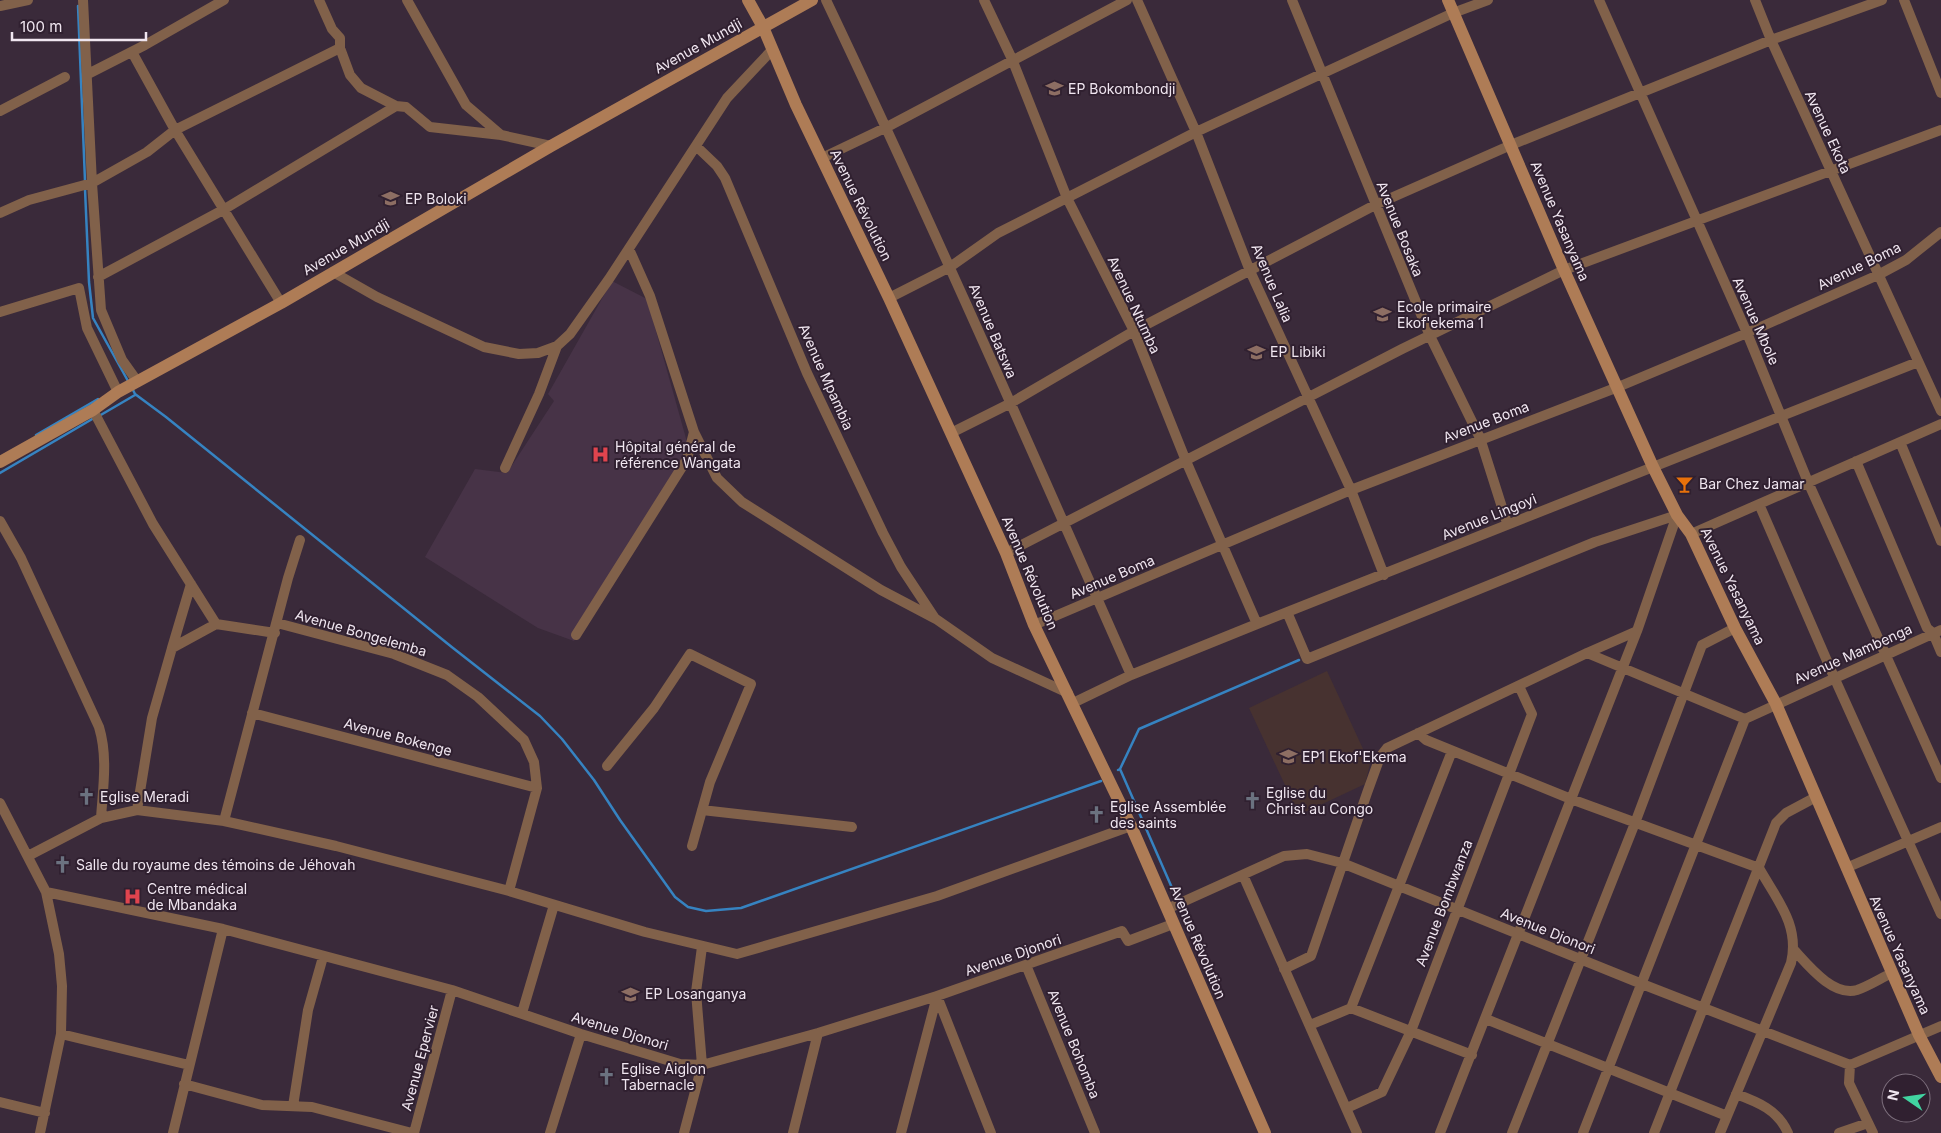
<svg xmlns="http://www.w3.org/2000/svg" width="1941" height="1133" font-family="Inter,sans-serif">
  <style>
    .built { fill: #473347 }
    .education { fill: #473230 }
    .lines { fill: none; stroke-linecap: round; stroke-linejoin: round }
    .stream { stroke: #3683c1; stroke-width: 2.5 }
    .street { stroke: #81614a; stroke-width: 10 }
    .secondary { stroke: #ae7c56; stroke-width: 12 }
    .labels { text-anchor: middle; stroke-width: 4; stroke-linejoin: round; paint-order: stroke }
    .street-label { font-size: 14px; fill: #f0e6f0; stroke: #302030 }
    .poi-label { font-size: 14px; fill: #f0e6f0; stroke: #302030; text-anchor: start }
  </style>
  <rect width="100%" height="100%" fill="#3a2a3a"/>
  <path class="built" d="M612,281L647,299L687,442L674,482L601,594L574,641L538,628L425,557L475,469L507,473L554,401L548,394Z"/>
  <path class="education" d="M1327,671L1370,764L1365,784L1299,815L1249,708Z"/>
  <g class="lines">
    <path class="stream" d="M78,6L85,181
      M85,189L89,282L93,318L128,381
      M132,388L135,394L166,417L453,648L540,716L562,739L594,780L620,820L675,897L688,907L706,911L741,908L1101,781
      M99,416L135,395
      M36,435L98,399
      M0,473L94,418
      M1120,769L1139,729L1299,660
      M1118,770L1120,769L1176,897"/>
    <path class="street" d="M83,0L92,183L101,310L122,360L137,381
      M319,0L332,29L340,38V48L350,75L361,88L396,106L406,107L430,127L501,135
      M407,0L466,105L501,135L551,146
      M826,0C932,223 1031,449 1131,675
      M984,0L1012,59L1067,198L1134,331L1186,461L1257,624
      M1137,0L1196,132L1250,271L1351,490L1384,575
      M1292,0L1430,336L1480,438L1507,523
      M1599,0L1747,333L1808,482L1941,778
      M1755,0L1771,40L1941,411
      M1904,0L1941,93
      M0,6L28,0
      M132,52L175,130L281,303
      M88,74L145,45L224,0
      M0,111L65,77
      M696,146L717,166L725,178L807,373L883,533L901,567L934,617
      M822,158L887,127L1127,0
      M0,213L29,200L92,183L147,152L175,130L340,48
      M629,249L650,296L694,432L717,478L742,502L881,590L936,619L992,658L1068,693
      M333,272L377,297L484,347L519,354L538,353L557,346L570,334L609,279L727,98L772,50
      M98,277L223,210L396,106
      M889,298L950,267L998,233L1196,132L1453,13L1488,0
      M0,312L79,288L87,328L118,392
      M93,410L153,524L216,624
      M951,433L1009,404L1134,331L1375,205L1511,145L1771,40L1882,0
      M1900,442L1941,541
      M1856,461L1927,628L1933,633L1941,652
      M505,468L539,394L557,346
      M1759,504L1834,677L1941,914
      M0,521L21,558L99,727C108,757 103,787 101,818
      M1691,534L1941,424
      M1006,553L1402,349L1564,270L1941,130
      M1287,612L1307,659L1595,542L1677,515
      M277,623L394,654L447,675L478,697L524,740L534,762L537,788L509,891
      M1034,625L1351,490L1618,387L1747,333L1878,275L1906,260L1941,232
      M576,635L687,459L694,432
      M172,648L191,584
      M1587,653L1745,719
      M1073,703L1131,675L1257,624L1918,362
      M252,713L537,788
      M1418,733L1426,740L1571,799L1759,868C1777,900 1800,925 1791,963L1720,1133
      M607,766L654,708L690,654L751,684L710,782L692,846
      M0,803L46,892L59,954L62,986L61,1034L40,1133
      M137,810L152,718L172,648L216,624L275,633
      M702,810L852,827
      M224,821L288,578L300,540
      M28,856L101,818L137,810L224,821L336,846L509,891L645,932L737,954L937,896L1131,826
      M1846,868L1941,827
      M1243,875L1357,1133
      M46,892L223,929L452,990L581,1034L680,1064L702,1065L818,1033L937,996L1122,931L1128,941L1173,924
      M1167,909L1284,856L1307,854L1342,863L1642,984L1850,1065L1941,1026
      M1794,950C1808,965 1833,997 1857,990C1869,986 1881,978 1892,973
      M1026,965L1095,1133
      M1284,969L1311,956L1367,793L1380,757L1387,748L1587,653L1637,631
      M937,996L991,1133
      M1351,1008L1472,1055
      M522,1013L554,905
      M1486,1019L1727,1116
      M1310,1025L1351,1008L1452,751
      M61,1034L189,1065
      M1850,1065L1849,1083L1873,1133
      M184,1084L262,1105L312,1107L412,1133
      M1736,1094C1758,1102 1778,1110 1788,1133
      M0,1102L45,1113
      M293,1106L308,1010L323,957
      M1347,1108L1382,1092L1411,1031L1532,714L1519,686
      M173,1133L223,929
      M414,1133L452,990
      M550,1133L581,1034
      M684,1133L702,1065L696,992L702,947
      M793,1133L818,1033
      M901,1133L937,996
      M1440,1133L1637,631L1677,515
      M1512,1133L1635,823L1702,645L1735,628
      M1583,1133L1745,719L1941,630
      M1654,1133L1776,823L1786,813L1816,797
      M1839,1133L1868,1123"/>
    <path class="secondary" d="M748,0L763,27L796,105L889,298L1006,553L1034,625L1131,826L1265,1133
      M1448,0L1564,270L1653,467L1677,515L1691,534L1735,628L1776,704L1919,1035L1941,1077
      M0,462L93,410L118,392L281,303L551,146L812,0"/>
  </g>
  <defs>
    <symbol id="school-bare" viewBox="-9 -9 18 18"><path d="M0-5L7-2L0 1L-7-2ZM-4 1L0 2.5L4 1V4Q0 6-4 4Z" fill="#8d6e63" stroke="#302030" stroke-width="2.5" paint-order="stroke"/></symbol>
    <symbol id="hospital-bare" viewBox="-9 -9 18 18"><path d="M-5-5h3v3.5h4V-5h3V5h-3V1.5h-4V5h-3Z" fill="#e0444e" stroke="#302030" stroke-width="2.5" paint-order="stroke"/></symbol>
    <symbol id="bar-bare" viewBox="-9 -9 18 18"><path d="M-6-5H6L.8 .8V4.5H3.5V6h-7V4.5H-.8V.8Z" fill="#e8710a" stroke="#302030" stroke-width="2.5" paint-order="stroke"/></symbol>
    <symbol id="church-bare" viewBox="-9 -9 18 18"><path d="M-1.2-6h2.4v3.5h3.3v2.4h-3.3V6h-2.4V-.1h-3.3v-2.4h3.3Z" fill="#6b7280" stroke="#302030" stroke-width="2.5" paint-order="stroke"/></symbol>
  </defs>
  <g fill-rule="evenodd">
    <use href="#school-bare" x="1042" y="76" width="25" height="25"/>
    <use href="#school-bare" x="378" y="186" width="25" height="25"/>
    <use href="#school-bare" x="1370" y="302" width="25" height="25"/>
    <use href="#school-bare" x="1244" y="340" width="25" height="25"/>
    <use href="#hospital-bare" x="588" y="442" width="25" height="25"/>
    <use href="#bar-bare" x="1672" y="472" width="25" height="25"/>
    <use href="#school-bare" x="1276" y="744" width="25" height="25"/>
    <use href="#church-bare" x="74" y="784" width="25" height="25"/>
    <use href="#church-bare" x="1240" y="788" width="25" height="25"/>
    <use href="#church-bare" x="1084" y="802" width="25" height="25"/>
    <use href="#church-bare" x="50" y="852" width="25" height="25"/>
    <use href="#hospital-bare" x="120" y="884" width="25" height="25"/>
    <use href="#school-bare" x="618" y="982" width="25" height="25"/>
    <use href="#church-bare" x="594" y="1064" width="25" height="25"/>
  </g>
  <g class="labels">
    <g class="street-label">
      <text transform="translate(698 46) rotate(-29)" y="5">Avenue Mundji</text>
      <text transform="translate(1828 132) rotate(65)" y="5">Avenue Ekota</text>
      <text transform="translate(861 205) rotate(64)" y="5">Avenue Révolution</text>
      <text transform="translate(1560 221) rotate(67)" y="5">Avenue Yasanyama</text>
      <text transform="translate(1400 229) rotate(68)" y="5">Avenue Bosaka</text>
      <text transform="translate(346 247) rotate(-30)" y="5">Avenue Mundji</text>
      <text transform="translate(1859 266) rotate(-26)" y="5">Avenue Boma</text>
      <text transform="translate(1272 283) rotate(67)" y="5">Avenue Lalia</text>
      <text transform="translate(1134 305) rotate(65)" y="5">Avenue Ntumba</text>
      <text transform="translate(1756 321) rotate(66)" y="5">Avenue Mbole</text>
      <text transform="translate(993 331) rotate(67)" y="5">Avenue Batswa</text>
      <text transform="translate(826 377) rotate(66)" y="5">Avenue Mpambia</text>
      <text transform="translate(1486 422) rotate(-21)" y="5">Avenue Boma</text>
      <text transform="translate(1489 517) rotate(-22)" y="5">Avenue Lingoyi</text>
      <text transform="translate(1030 573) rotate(67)" y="5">Avenue Révolution</text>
      <text transform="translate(1112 577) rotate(-23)" y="5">Avenue Boma</text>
      <text transform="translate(1733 586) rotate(64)" y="5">Avenue Yasanyama</text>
      <text transform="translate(361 633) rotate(16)" y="5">Avenue Bongelemba</text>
      <text transform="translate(1853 654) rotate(-24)" y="5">Avenue Mambenga</text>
      <text transform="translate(398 737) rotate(15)" y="5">Avenue Bokenge</text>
      <text transform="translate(1444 903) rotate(-69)" y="5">Avenue Bombwanza</text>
      <text transform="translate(1548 931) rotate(22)" y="5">Avenue Djonori</text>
      <text transform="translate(1198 942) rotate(67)" y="5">Avenue Révolution</text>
      <text transform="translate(1013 955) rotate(-19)" y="5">Avenue Djonori</text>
      <text transform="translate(1900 955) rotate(66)" y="5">Avenue Yasanyama</text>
      <text transform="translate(620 1031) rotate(17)" y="5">Avenue Djonori</text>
      <text transform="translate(1074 1044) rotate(68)" y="5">Avenue Bohomba</text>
      <text transform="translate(420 1058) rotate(-75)" y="5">Avenue Epervier</text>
    </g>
    <g class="poi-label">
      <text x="1068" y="94">EP Bokombondji</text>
      <text x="405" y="204">EP Boloki</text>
      <text x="1397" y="312">Ecole primaire<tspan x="1397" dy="16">Ekof'ekema 1</tspan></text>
      <text x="1270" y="357">EP Libiki</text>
      <text x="615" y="452">Hôpital général de<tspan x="615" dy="16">référence Wangata</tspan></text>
      <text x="1699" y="489">Bar Chez Jamar</text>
      <text x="1302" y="762">EP1 Ekof'Ekema</text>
      <text x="1266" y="798">Eglise du<tspan x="1266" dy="16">Christ au Congo</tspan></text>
      <text x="100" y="802">Eglise Meradi</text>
      <text x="1110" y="812">Eglise Assemblée<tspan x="1110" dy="16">des saints</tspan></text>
      <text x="76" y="870">Salle du royaume des témoins de Jéhovah</text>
      <text x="147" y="894">Centre médical<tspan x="147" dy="16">de Mbandaka</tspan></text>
      <text x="645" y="999">EP Losanganya</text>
      <text x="621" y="1074">Eglise Aiglon<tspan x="621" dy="16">Tabernacle</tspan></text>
    </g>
  </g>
  <g transform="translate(1906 1098) rotate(283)"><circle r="24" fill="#302030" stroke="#7d6f7d"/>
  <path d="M0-4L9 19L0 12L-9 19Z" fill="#41d4a1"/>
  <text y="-8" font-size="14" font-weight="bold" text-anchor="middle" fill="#f0e6f0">N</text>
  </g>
  <path d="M12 32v8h134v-8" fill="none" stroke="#f0e6f0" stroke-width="2.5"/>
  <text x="20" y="32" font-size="15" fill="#f0e6f0" stroke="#302030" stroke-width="4" paint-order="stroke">100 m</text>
</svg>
